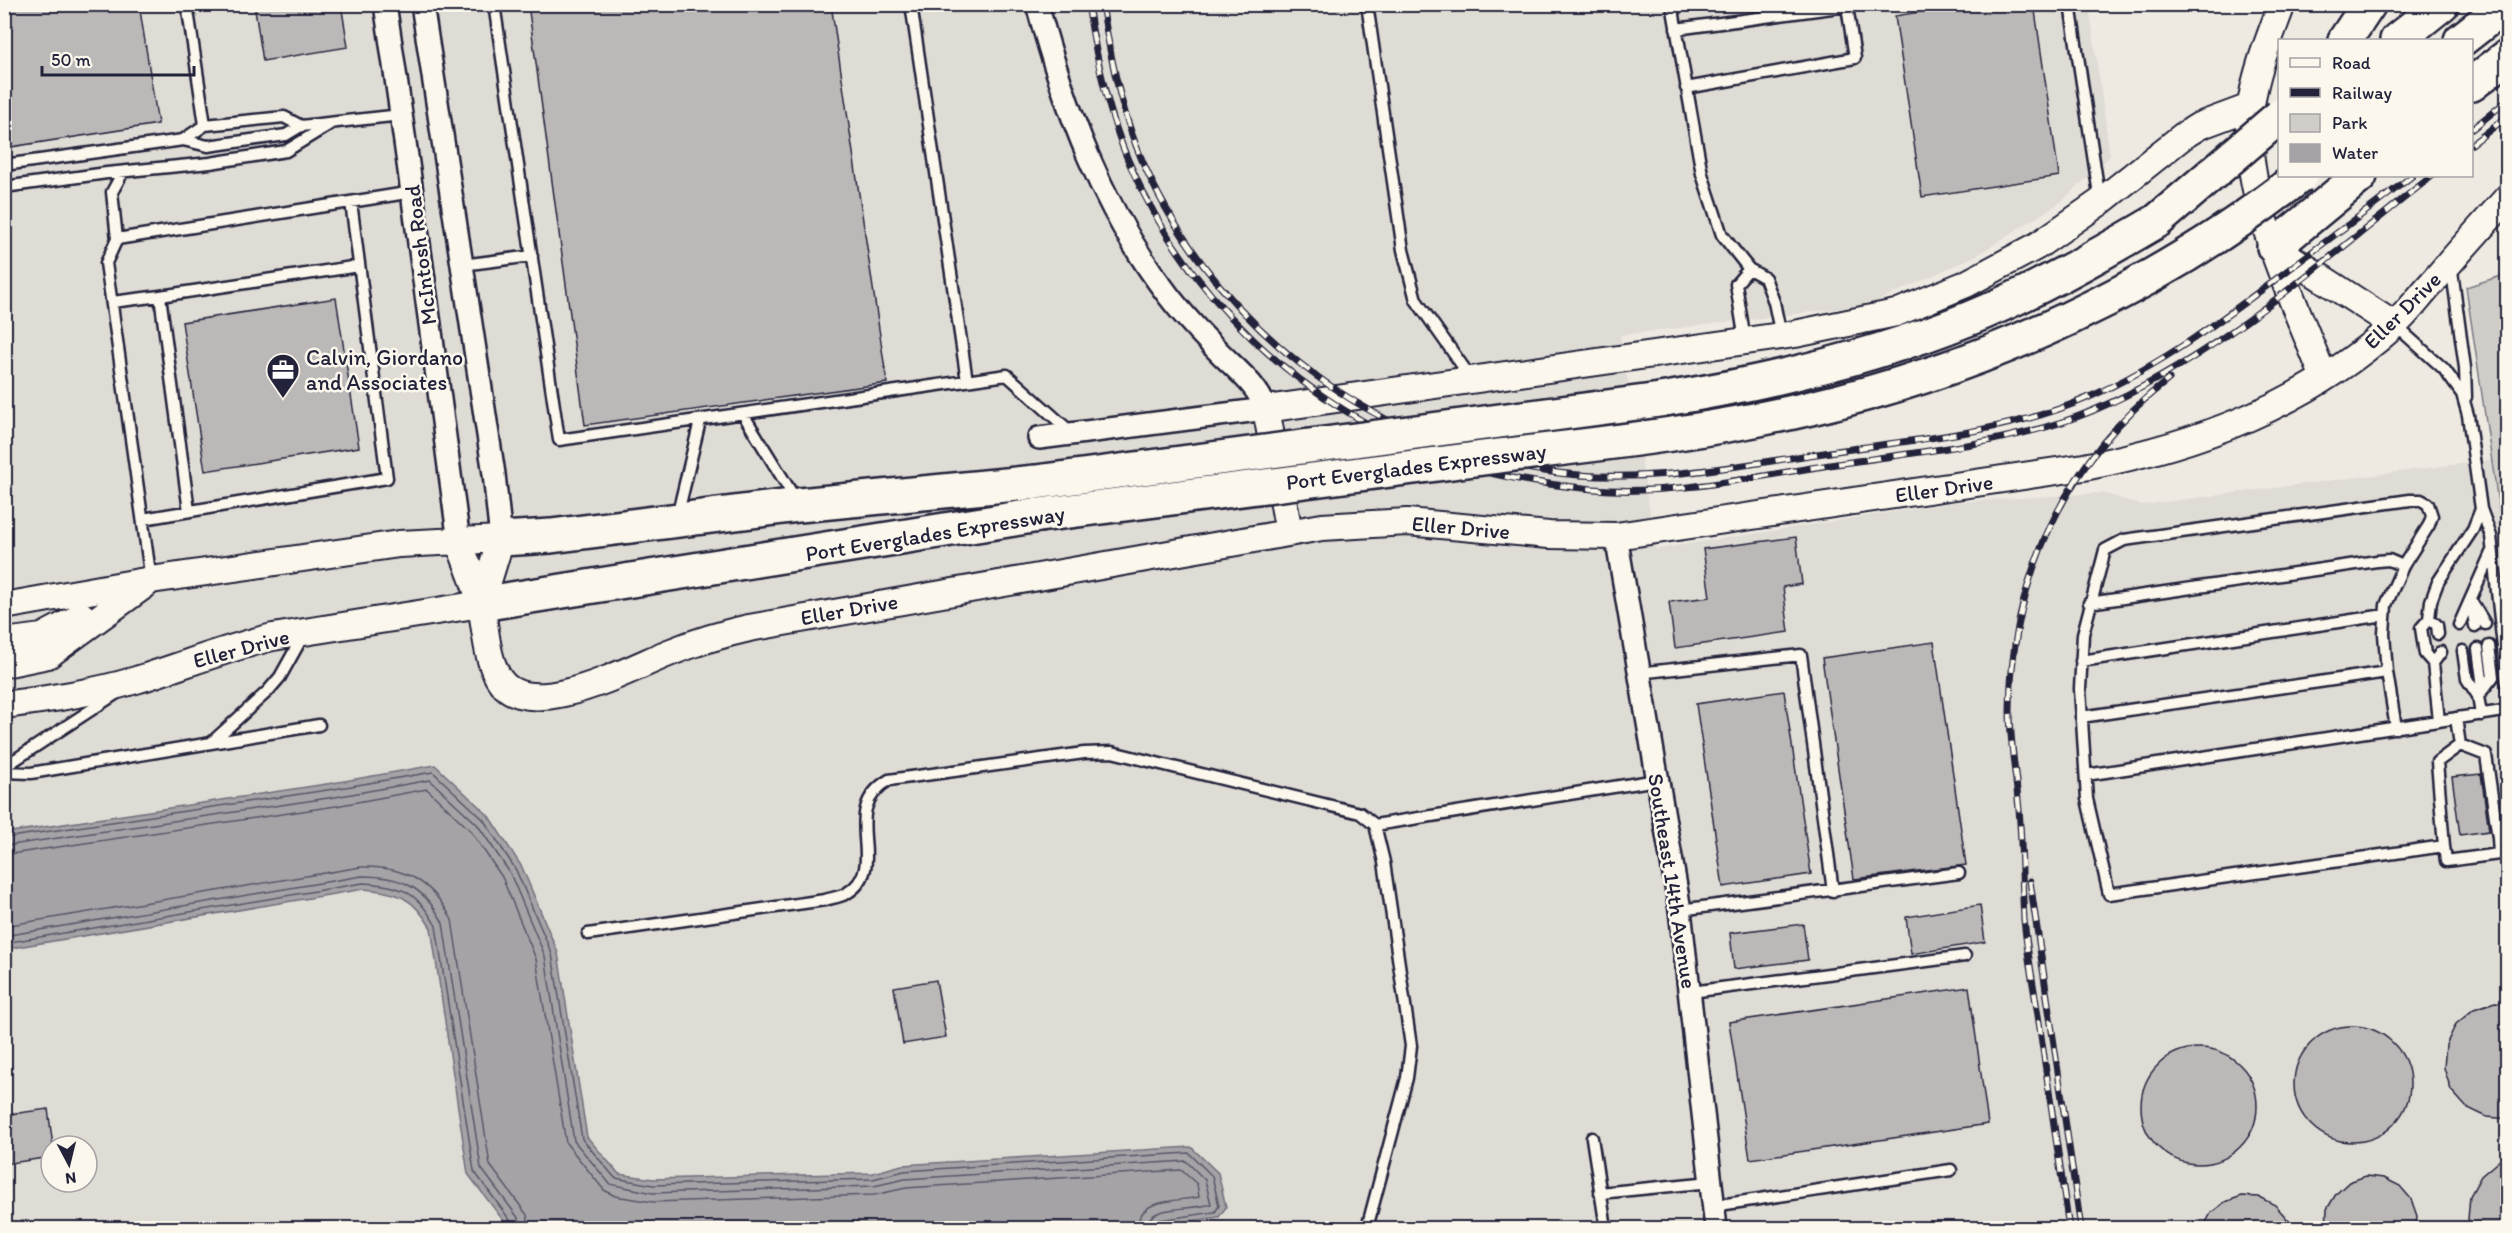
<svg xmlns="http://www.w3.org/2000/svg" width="2512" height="1233" font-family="Itim,sans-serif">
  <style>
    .built { fill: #dfdbd5; fill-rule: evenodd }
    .green { fill: #d0cdc9; stroke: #797882; stroke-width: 1.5 }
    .water { fill: #a6a3a7; stroke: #716f7c; stroke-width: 1.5 }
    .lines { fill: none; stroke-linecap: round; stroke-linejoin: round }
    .shore { stroke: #575666; stroke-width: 1.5 }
    .building { fill: #bcb8b8; stroke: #22223b; stroke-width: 1.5 }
    .service-casing { stroke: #22223b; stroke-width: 15 }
    .minor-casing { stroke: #22223b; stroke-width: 26 }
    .tertiary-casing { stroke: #22223b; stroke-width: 30 }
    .motorway-casing { stroke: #22223b; stroke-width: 38 }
    .service { stroke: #fbf7ec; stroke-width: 10 }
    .minor { stroke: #fbf7ec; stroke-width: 21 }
    .tertiary { stroke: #fbf7ec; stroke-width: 26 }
    .motorway { stroke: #fbf7ec; stroke-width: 33 }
    .rail-casing { stroke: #22223b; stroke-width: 7 }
    .rail { stroke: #fbf7ec; stroke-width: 4.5; stroke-dasharray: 14; stroke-linecap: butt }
    .motorway-bridge-casing { stroke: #22223b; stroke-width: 38; stroke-linecap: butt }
    .motorway-bridge { stroke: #fbf7ec; stroke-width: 33 }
    .labels { text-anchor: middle; stroke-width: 5; stroke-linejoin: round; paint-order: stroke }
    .street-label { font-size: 22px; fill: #22223b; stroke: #fbf7ec }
    .poi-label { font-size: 22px; fill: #22223b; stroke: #fbf7ec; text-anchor: start }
  </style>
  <rect width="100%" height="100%" fill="#eeeae2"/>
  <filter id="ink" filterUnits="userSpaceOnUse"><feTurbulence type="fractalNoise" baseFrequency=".0167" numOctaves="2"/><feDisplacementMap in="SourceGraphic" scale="12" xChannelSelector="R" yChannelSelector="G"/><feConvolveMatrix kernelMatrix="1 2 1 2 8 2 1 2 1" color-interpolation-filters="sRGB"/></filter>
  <g filter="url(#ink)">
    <path class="built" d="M5,5H2089L2110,156L2062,201L1977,255L1869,305L1620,335L1656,549L1957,502L2102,493L2142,505L2491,460L2508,563L2507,1228H1140L1219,1217L1191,1147L902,1165L873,1173L653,1179L619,1174L587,1137L558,953L522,866L488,815L435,765L333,783L5,833Z
      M364,889L395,892L420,910L431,928L468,1174L509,1228H5V949ZM51,1146H87V1182H51Z"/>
    <path class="green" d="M2507,268V563L2466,287L2501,276Z"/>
    <path class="water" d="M435,765L488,815L522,867L558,953L587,1137L619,1174L653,1179L873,1173L902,1165L1191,1147L1218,1173L1226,1207L1219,1217L1140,1228H509L468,1174L431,928C413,897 398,892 364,889L5,949V833L333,783Z"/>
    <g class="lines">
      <path class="shore" d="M4,838L334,789L433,772L483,819L516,870L552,954L582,1139L615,1178L653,1185L873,1179L904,1171L1189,1153L1212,1176L1219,1206L1215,1212L1159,1220L1154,1228
        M4,846L335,797L430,780L477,824L510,873L545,956L574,1141L610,1184L653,1193L874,1186L905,1179L1186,1161L1205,1180L1211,1204C1193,1211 1148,1203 1146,1228
        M4,855L336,806L427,789L470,830L502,877L536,959L566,1143L604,1190L615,1196L653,1202L874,1195L906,1188L1181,1170L1197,1184L1199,1197C1176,1202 1139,1197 1137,1228
        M4,926L361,867C404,866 432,881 452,920L490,1165L527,1215L530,1228
        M4,936L362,876C402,876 424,887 443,923L481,1168L519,1219L521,1228
        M4,943L363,883C401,885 417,891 436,926L474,1171L512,1223L514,1228"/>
    </g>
    <path class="building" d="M4,4H139L158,124L4,148Z
      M254,4H341L348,47L263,61Z
      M528,4H831L887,383L585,425Z
      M1969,4H2034L2059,176L1922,197L1895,16Z
      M336,298L359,447L205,471L182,322Z
      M1796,537L1802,584L1783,587L1789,632L1675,648L1669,602L1710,597L1703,549Z
      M1934,642L1966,865L1854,879L1822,658Z
      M1784,691L1811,874L1723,887L1696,704Z
      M2481,774L2489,831L2460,835L2452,777Z
      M1980,905L1985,942L1911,954L1906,917Z
      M1803,924L1808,960L1734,969L1730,933Z
      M936,980L946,1037L903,1044L894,987Z
      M1969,987L1988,1124L1750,1159L1729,1022Z
      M2495,1002L2508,1003V1119L2487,1117L2466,1107L2451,1090L2444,1068L2446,1045L2456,1024L2474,1009Z
      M2294 1084a58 58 0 1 1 116 0a58 58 0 1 1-116 0Z
      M2141 1106a58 58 0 1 1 116 0a58 58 0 1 1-116 0Z
      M48,1109L53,1146L51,1157L4,1164V1115Z
      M2508,1153V1228H2472L2468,1219L2470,1196L2481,1176Z
      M2366,1176L2384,1178L2400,1186L2411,1199L2417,1216L2416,1228H2326L2327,1209L2336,1194L2349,1182Z
      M2242,1196L2259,1197L2275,1205L2295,1228H2203L2211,1213L2225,1202Z"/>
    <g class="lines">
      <defs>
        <path id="service" d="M187,4L205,125
          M494,4L559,440L1007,375L1073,434
          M911,4L967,381
          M1367,4L1403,250L1416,300L1471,378
          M1672,4L1702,174L1722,235L1749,269L1765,278L1774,302L1781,336
          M2070,4L2100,201
          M1676,29L1847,6L1855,58L1686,88
          M183,140L205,125L284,117L301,126
          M4,165L183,140L208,146L286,135L301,126L401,115
          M123,172L112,192L117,239L106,263L151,580
          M4,187L107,173L210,163L286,151L330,124
          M117,239L413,192
          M2451,264L2465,368L2466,397
          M462,265L532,256
          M112,302L160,296
          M2395,325L2444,369L2462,394L2468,415L2481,509L2473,529L2438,582L2431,601L2429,619L2421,628L2425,654L2433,663L2439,721
          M1745,341L1736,284L1749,269
          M743,414L796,500
          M2481,509L2491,536L2508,693
          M189,511L160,296L359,266
          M677,517L700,421
          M143,519L387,478L351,202
          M2471,601L2485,624
          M2089,603L2377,561L2389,560L2403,566
          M2472,606L2475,626
          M2429,619L2437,625L2438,634
          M2459,625L2491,553
          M2478,649L2482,679L2479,693
          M2463,651L2467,679L2478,696L2481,715
          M2081,661L2385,615
          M2433,663L2441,652
          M1638,673L1801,655L1833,891
          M2478,696L2493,677L2489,646
          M2081,717L2387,672
          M2456,718L2460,745
          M2396,728L2387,672L2384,634L2386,605L2403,566L2429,525L2432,516L2428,504L2421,500H2410L2124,540L2105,550L2083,634L2080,689L2087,799L2109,894L2444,846L2446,861L2499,854L2498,838L2508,837
          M212,742L268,691L280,677L304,634
          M4,767L117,693
          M4,772L31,773L319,725
          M2086,775L2503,711L2508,708
          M1375,825L1657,780
          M2444,846L2437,762L2460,745L2486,755L2498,838
          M1680,910L1959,873
          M588,934L825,900C831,898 841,897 847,893C892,866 836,811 889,780L1084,753L1112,752L1360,813L1375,825L1384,862L1411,1046L1407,1078L1367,1228
          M1691,992L1965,956
          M1592,1138L1606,1228
          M1600,1193L1711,1182
          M1713,1206L1951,1170"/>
        <path id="minor" d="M385,4C412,183 435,362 459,542
          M422,4L494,474L501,539
          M1037,4C1065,108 1102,209 1168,295C1184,316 1202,335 1220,353C1238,371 1257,385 1266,409L1039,438
          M1616,536L1680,910L1716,1228"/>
        <path id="tertiary" d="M2282,4C2270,37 2256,70 2251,105C2238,190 2294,300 2324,378
          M2274,247L2394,325
          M1289,532L1266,409L1795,334L1896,313L1966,284L2037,246L2100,202L2183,136L2199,126L2250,107
          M459,542C466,562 477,585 481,606C486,629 486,656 498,677C526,727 634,666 671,652C696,642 722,634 749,628L1322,527L1407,522L1549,535L1616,536L2084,467C2197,445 2305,405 2392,327C2407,314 2419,297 2432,283C2457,254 2482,226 2508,197
          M4,606L151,580L399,544L501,539L481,604
          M4,642L42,637L82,616
          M4,664L48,655L146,584
          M4,705C49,699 93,693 136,680C182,666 226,648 273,637L481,604"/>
        <path id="motorway" d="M2345,40L2369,4
          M2397,40L2442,4
          M2461,40L2507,4
          M2472,84L2508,56
          M2274,247L2360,176
          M1660,400C1765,383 1869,359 1968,319C2034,292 2096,257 2157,221
          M501,539L551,536L799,505L1036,482
          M481,604L1039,515"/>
      </defs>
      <use href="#service" class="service-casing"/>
      <use href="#minor" class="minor-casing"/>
      <use href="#tertiary" class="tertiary-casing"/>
      <use href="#motorway" class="motorway-casing"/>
      <use href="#service" class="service"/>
      <use href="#minor" class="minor"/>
      <use href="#tertiary" class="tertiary"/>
      <use href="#motorway" class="motorway"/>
      <defs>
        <path id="rail" d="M1088,4C1096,58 1107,110 1128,160C1185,295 1300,403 1436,456C1486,476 1540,484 1593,489C1674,496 1757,476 1836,464C1922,451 2012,444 2092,411C2214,360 2328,257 2432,176
          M1102,4C1110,53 1119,102 1137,148C1204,316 1365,444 1544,471C1640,486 1735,466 1830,452C1916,439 2007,433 2087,398C2162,365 2223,319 2288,270C2329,239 2371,208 2412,176
          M2472,129L2508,100
          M2472,144L2508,116
          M2030,881L2081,1228
          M2069,1228C2059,1160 2049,1091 2039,1022C2034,988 2027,953 2024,919C2022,887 2022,855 2020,823C2018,786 2010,748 2010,710C2011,580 2064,460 2169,379"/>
      </defs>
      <use href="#rail" class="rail-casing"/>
      <use href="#rail" class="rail"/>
      <defs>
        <path id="motorway-bridge" d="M2157,221L2280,116
          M1036,482L1660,400
          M1039,515C1185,496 1330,478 1475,459C1587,445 1701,434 1811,408C1986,367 2159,288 2300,176"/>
      </defs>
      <use href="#motorway-bridge" class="motorway-bridge-casing"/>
      <use href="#motorway-bridge" class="motorway-bridge"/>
    </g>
  </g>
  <defs>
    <symbol id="office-pin" viewBox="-11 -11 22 30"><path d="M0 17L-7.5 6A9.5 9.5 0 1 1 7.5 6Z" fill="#22223b" stroke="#fbf7ec"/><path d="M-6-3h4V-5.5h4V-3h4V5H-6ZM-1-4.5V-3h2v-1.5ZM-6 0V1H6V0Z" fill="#fff"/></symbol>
  </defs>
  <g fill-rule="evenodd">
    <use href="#office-pin" x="264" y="351" width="38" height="52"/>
  </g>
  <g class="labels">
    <g class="street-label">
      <text transform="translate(420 255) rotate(-97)" y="8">McIntosh Road</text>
      <text transform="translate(2402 310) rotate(-45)" y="8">Eller Drive</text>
      <text transform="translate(1416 466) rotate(-7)" y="8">Port Everglades Expressway</text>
      <text transform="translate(1944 488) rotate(-8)" y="8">Eller Drive</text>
      <text transform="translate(1461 527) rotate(5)" y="8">Eller Drive</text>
      <text transform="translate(935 533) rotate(-9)" y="8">Port Everglades Expressway</text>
      <text transform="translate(849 609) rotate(-10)" y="8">Eller Drive</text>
      <text transform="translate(241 648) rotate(-15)" y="8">Eller Drive</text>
      <text transform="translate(1673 881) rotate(81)" y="8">Southeast 14th Avenue</text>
    </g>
    <g class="poi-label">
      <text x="306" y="365">Calvin, Giordano<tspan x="306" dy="25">and Associates</tspan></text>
    </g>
  </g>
  <rect width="2512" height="1233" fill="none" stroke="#fbf7ec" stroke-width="24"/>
  <rect x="12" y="12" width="2488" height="1209" fill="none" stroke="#22223b" stroke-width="2" filter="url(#ink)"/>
  <rect x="2278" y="39" width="195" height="138" fill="#fbf7ec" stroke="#a4a2a5" stroke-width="1.5"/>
  <rect x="2290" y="58" width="30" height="9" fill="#fbf7ec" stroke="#a4a2a5" stroke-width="1.5"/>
  <text x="2332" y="69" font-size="18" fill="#22223b">Road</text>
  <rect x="2290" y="88" width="30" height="9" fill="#22223b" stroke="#a4a2a5" stroke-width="1.5"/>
  <text x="2332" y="99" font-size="18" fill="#22223b">Railway</text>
  <rect x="2290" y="114" width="30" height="18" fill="#d0cdc9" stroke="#a4a2a5" stroke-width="1.5"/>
  <text x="2332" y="129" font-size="18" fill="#22223b">Park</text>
  <rect x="2290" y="144" width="30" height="18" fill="#a6a3a7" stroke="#a4a2a5" stroke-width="1.5"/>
  <text x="2332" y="159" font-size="18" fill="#22223b">Water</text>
  <g transform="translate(69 1164) rotate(173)"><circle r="28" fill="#fbf7ec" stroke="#a4a2a5" stroke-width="1.5"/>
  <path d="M0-4.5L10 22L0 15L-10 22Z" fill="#22223b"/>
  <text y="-9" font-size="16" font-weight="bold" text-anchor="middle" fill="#22223b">N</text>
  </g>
  <path d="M42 66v9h152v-9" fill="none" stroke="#22223b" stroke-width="3"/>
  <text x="51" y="66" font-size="18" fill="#22223b" stroke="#fbf7ec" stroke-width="4.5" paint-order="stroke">50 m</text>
</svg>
